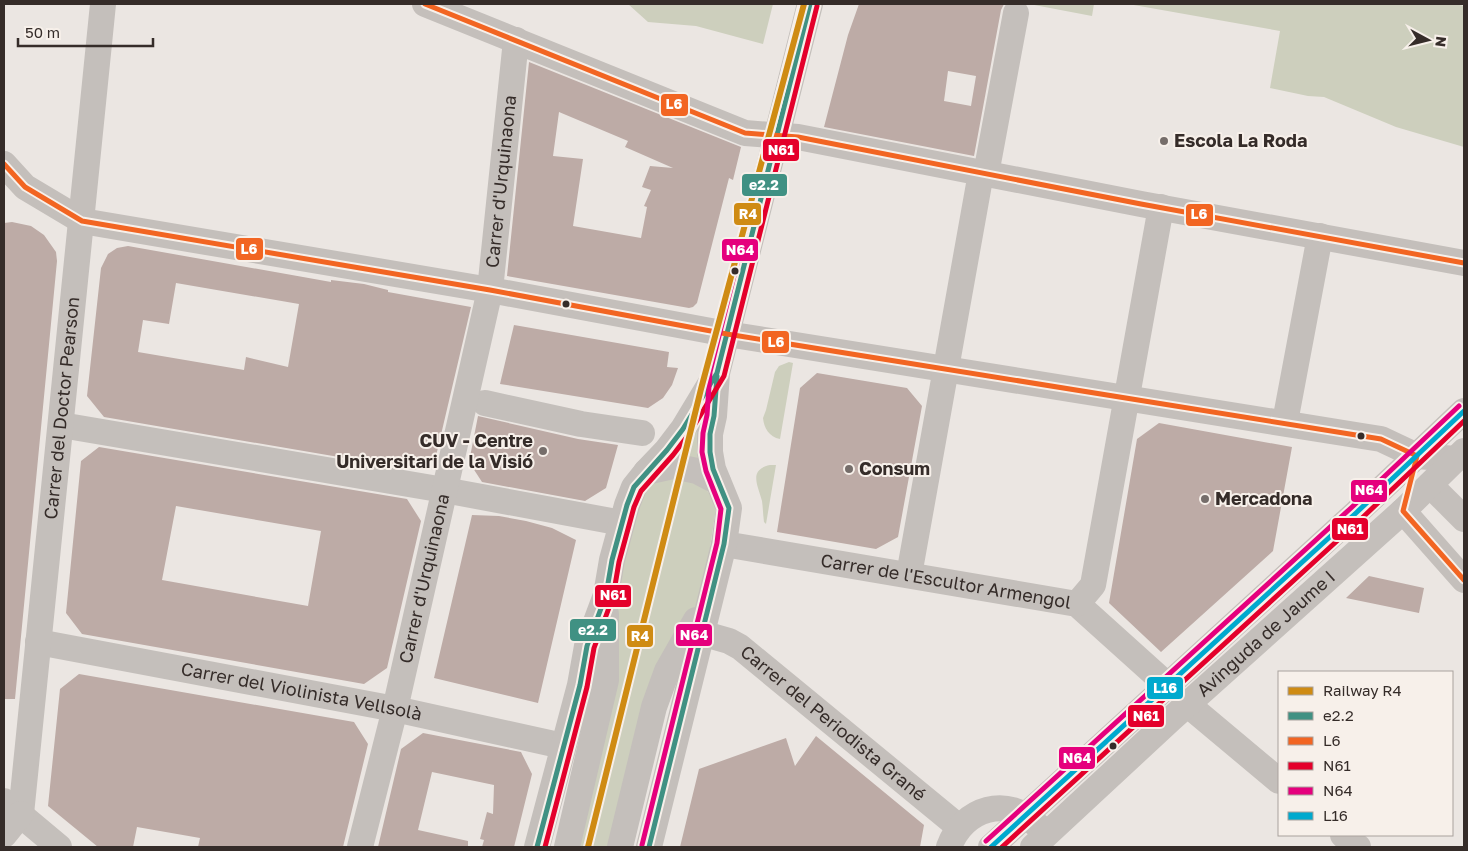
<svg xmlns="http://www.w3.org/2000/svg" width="1468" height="851" font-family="'Golos Text',sans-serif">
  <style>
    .green { fill: #cdcfbd }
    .building { fill: #bdaba6; fill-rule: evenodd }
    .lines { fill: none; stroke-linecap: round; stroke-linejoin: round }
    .minor { stroke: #c4bfbb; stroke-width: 26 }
    .bus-1-casing { stroke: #f7f0ea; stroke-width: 9 }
    .bus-2-casing { stroke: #f7f0ea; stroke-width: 9 }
    .bus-3-casing { stroke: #f7f0ea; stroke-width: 9 }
    .bus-4-casing { stroke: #f7f0ea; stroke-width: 9 }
    .bus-5-casing { stroke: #f7f0ea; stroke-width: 9 }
    .bus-1 { stroke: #409183; stroke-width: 5 }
    .bus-2 { stroke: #f26522; stroke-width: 5 }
    .bus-3 { stroke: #e4002b; stroke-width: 5 }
    .bus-4 { stroke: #e5007d; stroke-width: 5 }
    .bus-5 { stroke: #00a9ce; stroke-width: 5 }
    .rail-1-casing { stroke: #f7f0ea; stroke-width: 10 }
    .rail-1 { stroke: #cf8b13; stroke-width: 6 }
    .poi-dot { fill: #756d6a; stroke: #f7f0ea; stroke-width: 2 }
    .bus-dot { fill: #352c29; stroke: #f7f0ea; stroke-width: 2 }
    .labels { text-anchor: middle; stroke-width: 4; stroke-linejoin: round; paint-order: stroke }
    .poi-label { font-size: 18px; font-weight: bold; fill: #352c29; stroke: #f7f0ea; text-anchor: start }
    .street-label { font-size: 18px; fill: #352c29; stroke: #f7f0ea }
    .line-badge { stroke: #f7f0ea; stroke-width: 2 }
    .badge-label { font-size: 14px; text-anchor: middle; font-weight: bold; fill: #fff }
  </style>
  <rect width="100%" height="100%" fill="#ebe6e2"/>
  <path class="green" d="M628,4H773L763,44L696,26L648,22Z
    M1029,4H1094L1092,16Z
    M1128,4H1455L1464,6V147L1396,127L1324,97L1308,96L1270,88L1280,31Z
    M789,362L793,363L780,439C769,437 764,428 763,418L766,410L775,372L779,366Z
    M698,419L705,466L679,459V448Z
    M770,465H776L766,524L764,522C763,515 763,508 762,501C758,485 748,470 770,465Z
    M693,476L717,501L705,582L610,847H576L614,601L637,500L654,478Z"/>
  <path class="building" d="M859,4H1004L1001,10L974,156L824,127L848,35ZM948,71L976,76L971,106L944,101Z
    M529,62L741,147L733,180L729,178L697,303L693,307L689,308L507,276ZM559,112L628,141L625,147L673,168L650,166L642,187L651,190L644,206L647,207L641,238L573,226L583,159L553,156Z
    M12,222L31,226L44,235L56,252L57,261L15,699H4V223Z
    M128,246L331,282V280L364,284L388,290V292L471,307L436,456L415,470L104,417L87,396L101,268L108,254L117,248ZM176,283L299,304L288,367L246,357L244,370L138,352L143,320L169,324Z
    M514,325L669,352L667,367L678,368L672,385L663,398L648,408L500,384Z
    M817,373L907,388L922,406L898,537L876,549L777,532L800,388Z
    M478,416L578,439L618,445L606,488L585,501L482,482L469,462Z
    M1159,423L1292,447L1273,551L1161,652L1109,603L1137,439Z
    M99,447L407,499L421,521L387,668L364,684L82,634L66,613L81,461ZM176,506L321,531L308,606L162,580Z
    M472,515L499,516L526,521L552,528L576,540L538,703L434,678Z
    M1369,576L1424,588L1419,613L1346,598Z
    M79,674L354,722L368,744L343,847H198L200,838L137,827L133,847H98L48,806L60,689Z
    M423,733L521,752L532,774L514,847H482L484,840L480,839L487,812L493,814L494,785L432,772L418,830L468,841V847H378L401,749Z
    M816,736L924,825L920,847H680L699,769L786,738L795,766Z"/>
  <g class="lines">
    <g class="minor">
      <path d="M425,4L745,133L798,137L1141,204L1464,263"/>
      <path d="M4,164L25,187L82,221L490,290L727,334L1362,436L1381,439L1417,456L1456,459"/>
      <path d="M986,174L1016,13"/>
      <path d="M485,403L581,424L642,433"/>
      <path d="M1285,422L1320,236"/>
      <path d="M61,425L444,490L622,523"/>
      <path d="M646,472L673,466L697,471L718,482"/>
      <path d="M1430,485L1464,519"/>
      <path d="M1403,511L1464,580"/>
      <path id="s1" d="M724,544L1077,604L1167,685"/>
      <path d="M909,575L981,173"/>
      <path d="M1077,604L1093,585L1161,207"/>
      <path id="s2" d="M701,633L729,641L740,647L959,827"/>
      <path id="s3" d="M38,642L395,709L563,746"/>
      <path d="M1187,704L1279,781"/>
      <path d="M4,801L59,847"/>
      <path id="s4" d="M21,814L103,4"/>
      <path d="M4,835L21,814"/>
      <path d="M1343,835L1358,847"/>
      <path id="s5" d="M360,847L395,709L490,290L516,40"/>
      <path d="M537,847L580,685L587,646L606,595L612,560L627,505L634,487L646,472L667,450L683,429L715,376"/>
      <path d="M567,847L606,680V614"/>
      <path d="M620,847L654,707L667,671L696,620"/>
      <path d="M649,847L724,544L729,508L713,469L710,452V434L714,416L717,373L810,4"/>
      <path d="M949,847C963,808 1008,794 1038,826"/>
      <path d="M991,847L1356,513L1464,411"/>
      <path id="s6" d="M1033,847L1171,719L1403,511L1464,451"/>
    </g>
    <defs>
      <path id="bus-1" d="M537,847L580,685L587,646L606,595L612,560L627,505L634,487L667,450L683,429L717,373L810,4
        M649,847L724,544L729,508L713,469L710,452V434L714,416L717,376"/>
      <path id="bus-2" d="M425,4L745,133L798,137L1141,204L1464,263
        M4,164L25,187L82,221L490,290L727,334L1381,439L1417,456L1403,511L1464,580"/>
      <path id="bus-3" d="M545,847L587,687L594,648L613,597L619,562L634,507L641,491L673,455L689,434L724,376L817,6
        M1002,847L1361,519L1464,421"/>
      <path id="bus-4" d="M986,841L1351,508L1459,406
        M642,845L717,543L721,509L706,471L702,452L703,433L707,415L710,372L802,4"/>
      <path id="bus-5" d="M991,847L1356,513L1464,411"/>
    </defs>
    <use href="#bus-1" class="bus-1-casing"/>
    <use href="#bus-2" class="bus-2-casing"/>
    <use href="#bus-3" class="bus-3-casing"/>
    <use href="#bus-4" class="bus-4-casing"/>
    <use href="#bus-5" class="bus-5-casing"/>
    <use href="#bus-1" class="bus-1"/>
    <use href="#bus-2" class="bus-2"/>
    <use href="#bus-3" class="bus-3"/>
    <use href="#bus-4" class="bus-4"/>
    <use href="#bus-5" class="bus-5"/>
    <defs>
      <path id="rail-1" d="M588,847L701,389L804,4"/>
    </defs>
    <use href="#rail-1" class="rail-1-casing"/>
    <use href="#rail-1" class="rail-1"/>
  </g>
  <g class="poi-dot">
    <circle cx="1164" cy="141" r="5"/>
    <circle cx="543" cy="451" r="5"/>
    <circle cx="849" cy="469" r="5"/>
    <circle cx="1205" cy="499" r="5"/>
  </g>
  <g class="bus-dot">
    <circle cx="735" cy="271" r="4.5"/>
    <circle cx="566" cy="304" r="4.5"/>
    <circle cx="1361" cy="436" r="4.5"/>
    <circle cx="1113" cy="746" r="4.5"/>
  </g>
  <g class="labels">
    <g class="poi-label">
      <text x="1174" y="147">Escola La Roda</text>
      <text x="533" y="447" text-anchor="end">CUV - Centre<tspan x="533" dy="21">Universitari de la Visió</tspan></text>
      <text x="859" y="475">Consum</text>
      <text x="1215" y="505">Mercadona</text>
    </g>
    <g class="street-label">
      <text dy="6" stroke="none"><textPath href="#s5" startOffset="681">Carrer d'Urquinaona</textPath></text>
      <text dy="6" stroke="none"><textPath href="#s4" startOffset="408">Carrer del Doctor Pearson</textPath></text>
      <text dy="6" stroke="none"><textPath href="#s5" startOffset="276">Carrer d'Urquinaona</textPath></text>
      <text dy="6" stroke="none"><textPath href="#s1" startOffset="225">Carrer de l'Escultor Armengol</textPath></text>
      <text dy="6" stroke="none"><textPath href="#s6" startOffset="316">Avinguda de Jaume I</textPath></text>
      <text dy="6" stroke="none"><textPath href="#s3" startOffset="268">Carrer del Violinista Vellsolà</textPath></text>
      <text dy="6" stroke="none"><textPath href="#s2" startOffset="162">Carrer del Periodista Grané</textPath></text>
    </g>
  </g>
  <g class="line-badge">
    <rect x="660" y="93" width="29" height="24" rx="5" fill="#f26522"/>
    <rect x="762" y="138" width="38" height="24" rx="5" fill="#e4002b"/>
    <rect x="741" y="173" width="47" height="24" rx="5" fill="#409183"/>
    <rect x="733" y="202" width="29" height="24" rx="5" fill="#cf8b13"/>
    <rect x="1185" y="203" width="29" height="24" rx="5" fill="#f26522"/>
    <rect x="235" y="237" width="29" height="24" rx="5" fill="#f26522"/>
    <rect x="721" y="238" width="38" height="24" rx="5" fill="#e5007d"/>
    <rect x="761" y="330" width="29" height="24" rx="5" fill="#f26522"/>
    <rect x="1350" y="479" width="38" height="24" rx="5" fill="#e5007d"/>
    <rect x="1331" y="517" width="38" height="24" rx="5" fill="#e4002b"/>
    <rect x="594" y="584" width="38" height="24" rx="5" fill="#e4002b"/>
    <rect x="569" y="618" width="48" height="24" rx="5" fill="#409183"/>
    <rect x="675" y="623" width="38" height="24" rx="5" fill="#e5007d"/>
    <rect x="626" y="624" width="28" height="24" rx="5" fill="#cf8b13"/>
    <rect x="1146" y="676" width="38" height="24" rx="5" fill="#00a9ce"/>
    <rect x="1127" y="704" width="38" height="24" rx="5" fill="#e4002b"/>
    <rect x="1058" y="746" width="38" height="24" rx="5" fill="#e5007d"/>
  </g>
  <g class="badge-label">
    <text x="674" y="109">L6</text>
    <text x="781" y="155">N61</text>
    <text x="764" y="190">e2.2</text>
    <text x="748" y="219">R4</text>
    <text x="1199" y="219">L6</text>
    <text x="249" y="254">L6</text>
    <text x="740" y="255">N64</text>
    <text x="776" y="347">L6</text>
    <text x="1369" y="495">N64</text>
    <text x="1350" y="534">N61</text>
    <text x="613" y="600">N61</text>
    <text x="593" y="635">e2.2</text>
    <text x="694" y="640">N64</text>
    <text x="640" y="641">R4</text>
    <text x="1165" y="693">L16</text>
    <text x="1146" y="721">N61</text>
    <text x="1077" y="763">N64</text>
  </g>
  <rect width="1468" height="851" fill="none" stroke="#352c29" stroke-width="10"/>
  <rect x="1278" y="671" width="175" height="165" fill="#f7f0ea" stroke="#a9a29d"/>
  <rect x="1288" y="687" width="25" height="8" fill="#cf8b13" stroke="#a9a29d"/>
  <text x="1323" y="696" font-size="15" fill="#352c29">Railway R4</text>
  <rect x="1288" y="712" width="25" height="8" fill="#409183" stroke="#a9a29d"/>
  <text x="1323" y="721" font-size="15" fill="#352c29">e2.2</text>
  <rect x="1288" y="737" width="25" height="8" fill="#f26522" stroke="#a9a29d"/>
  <text x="1323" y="746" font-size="15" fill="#352c29">L6</text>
  <rect x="1288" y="762" width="25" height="8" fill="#e4002b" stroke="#a9a29d"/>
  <text x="1323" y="771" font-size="15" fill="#352c29">N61</text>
  <rect x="1288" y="787" width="25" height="8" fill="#e5007d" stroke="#a9a29d"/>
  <text x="1323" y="796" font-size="15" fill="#352c29">N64</text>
  <rect x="1288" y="812" width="25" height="8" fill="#00a9ce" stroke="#a9a29d"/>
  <text x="1323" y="821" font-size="15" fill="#352c29">L16</text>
  <g transform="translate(1428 40) rotate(97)" stroke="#f7f0ea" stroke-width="4" paint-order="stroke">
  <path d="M0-4L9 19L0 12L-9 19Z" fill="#352c29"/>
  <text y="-8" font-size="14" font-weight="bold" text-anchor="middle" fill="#352c29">N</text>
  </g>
  <path d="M18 38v8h135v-8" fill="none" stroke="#352c29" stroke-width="2.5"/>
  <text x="25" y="38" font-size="15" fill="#352c29" stroke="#f7f0ea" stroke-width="4" paint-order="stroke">50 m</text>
</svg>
